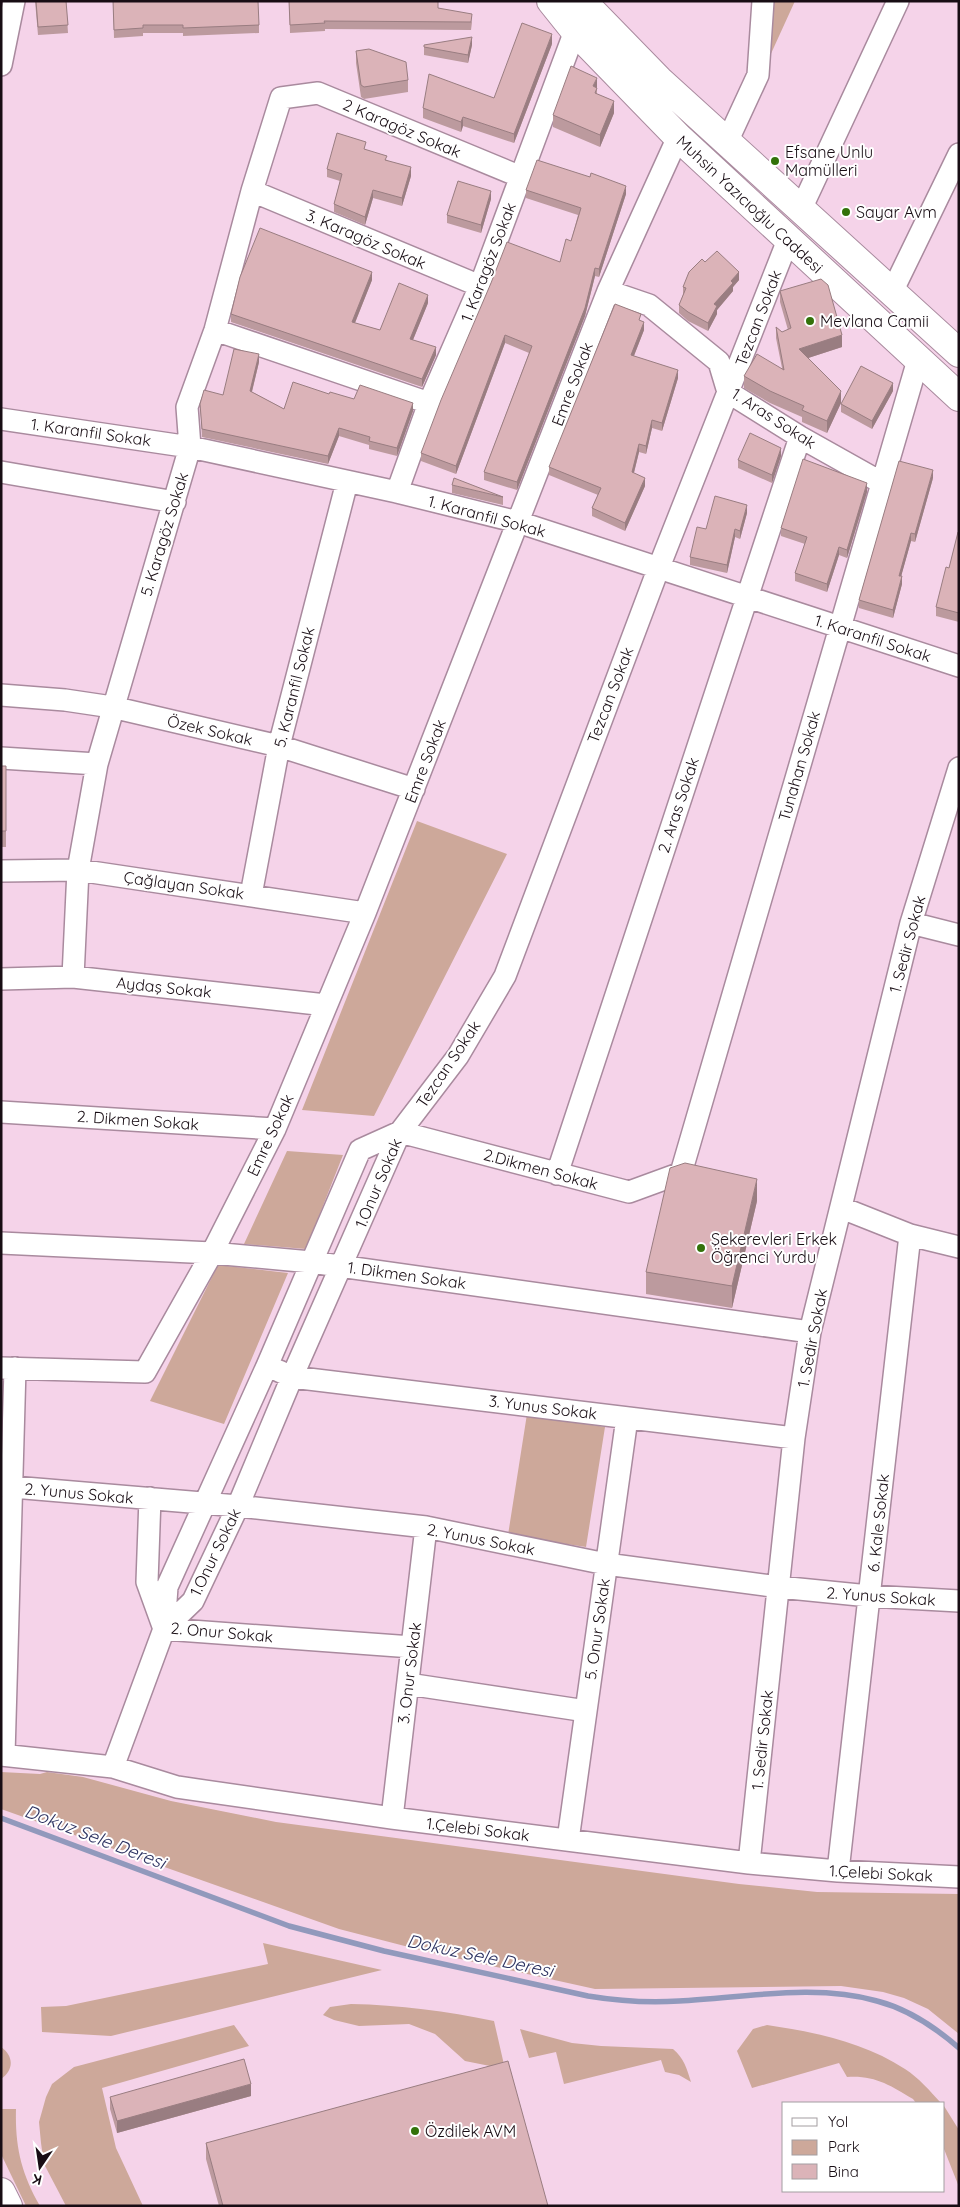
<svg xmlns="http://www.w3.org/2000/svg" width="960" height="2207" font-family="Quicksand,sans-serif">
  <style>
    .green { fill: #cda89a }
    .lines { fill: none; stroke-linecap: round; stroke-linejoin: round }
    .stream { stroke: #9199bc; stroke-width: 5.5 }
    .street-casing { stroke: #a98a9e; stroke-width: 24 }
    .secondary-casing { stroke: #a98a9e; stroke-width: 30 }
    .highway-casing { stroke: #a98a9e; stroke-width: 30 }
    .street { stroke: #fff; stroke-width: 21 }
    .secondary { stroke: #fff; stroke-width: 28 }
    .highway { stroke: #fff; stroke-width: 28 }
    .wall { fill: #bc9a9e }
    .shaded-wall { fill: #997d81 }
    .building { fill: #dbb3b8; stroke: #997d81 }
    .poi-dot { fill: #33720a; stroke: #fff; stroke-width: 2 }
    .labels { text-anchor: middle; stroke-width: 4; stroke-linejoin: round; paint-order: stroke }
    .street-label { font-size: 16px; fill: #180d14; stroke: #fff }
    .poi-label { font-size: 16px; fill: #180d14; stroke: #fff; text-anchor: start }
    .water-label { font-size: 18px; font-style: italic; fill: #2c3261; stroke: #fff }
  </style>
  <rect width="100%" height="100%" fill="#f5d3e9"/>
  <path class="green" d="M774,1H795L769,58Z
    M417,821L507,854L374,1116L302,1110Z
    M287,1151L343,1155L306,1249L244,1244Z
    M218,1265L288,1273L224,1424L150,1401Z
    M527,1414L605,1427L586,1547L508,1535Z
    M1,1772L40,1774L47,1772L83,1777L171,1801L276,1822L739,1884L817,1892L959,1894V2034L928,2009L904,1998L883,1992L841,1986L595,1989L424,1951L339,1929L1,1809Z
    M263,1943L382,1970L111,2036L42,2032L41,2007L66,2006L268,1964Z
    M351,2004C400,2005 446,2011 494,2021L505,2069L465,2061L435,2034L409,2024L359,2026L334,2020L323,2015L330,2007Z
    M234,2025L249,2046L102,2088L116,2148L143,2206H66L44,2164L41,2143L39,2122L46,2097L52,2084L74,2067Z
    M767,2025C814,2032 864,2042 905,2069C919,2078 930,2091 941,2103H916L913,2099C890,2085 874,2075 847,2077L839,2063L752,2088L737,2051L753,2029Z
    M520,2029L572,2043L601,2046L673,2049C684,2058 687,2069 691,2082L679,2075L665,2072L661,2060L564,2084L556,2052L529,2058Z
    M1,2047C14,2056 14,2070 1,2079Z
    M944,2106L959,2130V2187L944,2149Z
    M1,2109H16C15,2146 21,2173 40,2206H26L1,2154Z"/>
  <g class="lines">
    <path class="stream" d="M1,1818L289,1926L384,1951L588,1996C618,2001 649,2003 679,2001C743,1998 815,1983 877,2001C908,2009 935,2027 959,2048"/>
    <defs>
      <path id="street" d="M1,65L14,1
        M727,142L758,75L763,1
        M252,191L480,286
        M801,209L898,1
        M608,291L649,305L719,362L728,392L800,437L882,483
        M892,292L959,154
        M215,330L429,403
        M1,419L190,447L397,492L518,522L959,666
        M1,472L175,502
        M397,492L429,403L480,286L575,31
        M1,695L65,700L112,707L279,746L414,789
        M1,758L97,764
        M1,871L78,870L365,913
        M251,895L279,746L347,482
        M911,923L959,935
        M73,977L78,870L97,764L190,447L187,407L215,330L252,191L281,98L318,93L521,177
        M1,979L73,977L326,1005
        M1,1112L275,1129
        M400,1132L629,1192L681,1173L918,360
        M557,1174L800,437
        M842,1208L910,1235L959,1247
        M1,1243L212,1253L311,1262L810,1332
        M1,1368L145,1372L212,1253L275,1129L365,913L608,291L678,137
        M279,1371L292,1377L794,1438
        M1,1486L238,1506L426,1527L606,1564L779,1587L869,1596L959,1601
        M150,1498L147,1582L164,1629L412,1647
        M164,1629L167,1587L267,1366L360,1150L400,1132
        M408,1684L586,1711
        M1,1755L113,1767L177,1787L392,1818L749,1863L838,1871L959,1877
        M4,1755L15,1368
        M113,1767L164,1629L193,1601L238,1506L292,1377L400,1132L458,1056L505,976L659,567L788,240
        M392,1818L426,1527
        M568,1840L627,1418
        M749,1863L794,1438L810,1332L911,923L959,768
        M838,1871L910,1235"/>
      <path id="secondary" d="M551,1L575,31L678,137L959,397
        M582,1L659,80L959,353"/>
      <path id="highway" d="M1,2192L8,2206"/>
    </defs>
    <use href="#street" class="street-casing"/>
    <use href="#secondary" class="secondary-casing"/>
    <use href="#highway" class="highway-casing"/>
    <use href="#street" class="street"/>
    <use href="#secondary" class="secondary"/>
    <use href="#highway" class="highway"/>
  </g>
  <path class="wall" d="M35,1H66L68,33L38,35Z
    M113,1L259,25V33L183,36V33H143V36L114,38Z
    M289,1L438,8L472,22L471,30L325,29V31L290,33Z
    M552,44L514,143L463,126L461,132L423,118V108L494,98Z
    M424,45H472L468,63L424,55Z
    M356,51L408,80V92L364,99L361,97L356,63Z
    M597,88V94L614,113L600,147L553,127V115Z
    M366,150L387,160L411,176L402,206L373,198L365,225L334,212V204L340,181L327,177V169Z
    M526,190L626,194L599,277L595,276L585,316L517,490L484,480V472L529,353L505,343L456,474L421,461V453L491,283L560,262L571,241L578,215L526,198Z
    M491,199L481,233L447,223V215Z
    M705,262L739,280L733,287V291L717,310V314L708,331L688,321L679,313V305L683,295V287Z
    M372,280L355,323L380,330L428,303L413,340L436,355L422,387L231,322V314Z
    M780,291L842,347L808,358L841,403L827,433L802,422V417L770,403L744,388V376L782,368L776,338V327L782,332L788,330L780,302Z
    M641,321L644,330L634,356L678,378L662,431L652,428L646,454L639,452L634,473L645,486L625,531L592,516V508L598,495L549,475V467Z
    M259,362L252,392L284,409L329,394L413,411L397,456L369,449V445L339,436L328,464L202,437L200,404L223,395Z
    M893,391L872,429L841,412V404Z
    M781,456L772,483L738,468V460Z
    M933,478L915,542L911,541L901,576L902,584L893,618L859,608V600Z
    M452,485L503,497V505L452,493Z
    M867,492L847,558L839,555L827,592L795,581V573L805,544L781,536V528Z
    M747,513L740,539L735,537L727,573L690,565V557L706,529Z
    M959,532V622L936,616V607L949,568Z
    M1,766H6V847H1Z
    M757,1201L732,1308L646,1294V1272Z
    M251,2096L117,2133L110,2109V2097Z
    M206,2143L548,2206H219L206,2159Z"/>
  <path class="shaded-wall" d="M552,34V44L514,143V134Z
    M472,37V45L468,63V55Z
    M597,78V89L593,86Z
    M614,101V113L600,147V135Z
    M463,117V126L461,132V122Z
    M411,167V176L402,206V198Z
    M626,186V194L599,277V269Z
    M373,190V198L365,225V217Z
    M491,191V199L481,233V225Z
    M595,268V276L585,316L517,490V482Z
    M372,272V280L352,330V322Z
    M739,272V280L733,287V291L717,310V314L708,331V323L714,304L731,281Z
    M428,295V303L410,347V339Z
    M644,322V330L631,363V355Z
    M505,335V343L456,474V466Z
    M842,335V347L799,361V349Z
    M436,347V355L422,387V379Z
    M259,354V362L250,399V391Z
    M678,370V378L662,431V423Z
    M893,383V391L872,429V421Z
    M841,391V403L827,433V421Z
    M413,403V411L397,456V448Z
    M652,420V428L646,454V446Z
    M339,428V436L328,464V456Z
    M639,444V452L632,480V472Z
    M781,448V456L772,483V475Z
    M933,470V478L915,542V534Z
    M645,478V486L625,531V523Z
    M867,483V492L847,558V550Z
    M747,505V513L740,539V531Z
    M735,529V537L727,573V565Z
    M911,533V541L899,584V576Z
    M839,547V555L827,592V584Z
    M902,576V584L893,618V610Z
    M757,1179V1201L732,1308V1286Z
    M251,2084V2096L117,2133V2121Z"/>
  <path class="building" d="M36,1H66L68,25L38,27Z
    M113,1H258L259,25L183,28V25H143V28L114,30Z
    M289,1H438V8L472,14L471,22L324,21L325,23L290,25Z
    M522,23L552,34L514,134L463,117L461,122L423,108L429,74L494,98Z
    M472,37L468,55L424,47V45Z
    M369,49L406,62L408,80L364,87L361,85L356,51Z
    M571,66L597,78L593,86L597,88L595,93L614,101L600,135L553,115Z
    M337,133L366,142L364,149L387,156L385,160L411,167L402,198L373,190L365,217L334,204L342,174L327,169Z
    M537,160L590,177L591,173L626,186L599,269L595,268L585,308L517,482L484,472L532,346L505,335L456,466L421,453L441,400L491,283L507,242L560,262L566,239L571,241L581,208L526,190Z
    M458,181L491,191L481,225L447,215Z
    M260,228L372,272L352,322L380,330L399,283L428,295L410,339L436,347L422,379L231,314L240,277Z
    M717,251L739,272L731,281L733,283L714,304L717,306L708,323L688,312L679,305L686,288L683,287L689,272L702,259L705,262Z
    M821,279L828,285L842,335L799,349L841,391L827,421L802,410L804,406L770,391L744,376L757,354L784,370L776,327L782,332L791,328L780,291Z
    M615,304L641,314L639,320L644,322L631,355L678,370L662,423L652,420L646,446L639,444L632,472L645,478L625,523L592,508L601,488L549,467Z
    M234,349L259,354L250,391L284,409L293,382L329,394L330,392L354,399L360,385L413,403L397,448L369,441L370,437L339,428L328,456L202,429L200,404L204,390L223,395Z
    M861,366L893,383L872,421L841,404Z
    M750,433L781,448L772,475L738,460Z
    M803,459L867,483L847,550L839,547L827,584L795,573L807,537L781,528Z
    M899,461L933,470L915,534L911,533L899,576H902L893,610L859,600Z
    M454,478L503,497L452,485Z
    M715,496L747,505L740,531L735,529L727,565L690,557L697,527L706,529Z
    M958,532H959V613L936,607L946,567L949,568Z
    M1,766H6V831H1Z
    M685,1163L757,1179L732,1286L646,1272L670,1168Z
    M244,2059L251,2084L117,2121L110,2097Z
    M508,2061L548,2206H223L206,2143Z"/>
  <g class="poi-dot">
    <circle cx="775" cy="161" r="5"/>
    <circle cx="846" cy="212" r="5"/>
    <circle cx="810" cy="321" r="5"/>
    <circle cx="701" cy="1248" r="5"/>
    <circle cx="415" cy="2131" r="5"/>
  </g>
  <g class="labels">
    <g class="street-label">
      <text transform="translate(402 128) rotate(23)" y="6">2 Karagöz Sokak</text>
      <text transform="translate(750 204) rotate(43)" y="6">Muhsin Yazıcıoğlu Caddesi</text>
      <text transform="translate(366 239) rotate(23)" y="6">3. Karagöz Sokak</text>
      <text transform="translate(488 262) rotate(-69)" y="6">1. Karagöz Sokak</text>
      <text transform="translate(758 318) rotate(-69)" y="6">Tezcan Sokak</text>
      <text transform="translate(572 384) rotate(-69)" y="6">Emre Sokak</text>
      <text transform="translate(774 418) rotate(33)" y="6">1. Aras Sokak</text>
      <text transform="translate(91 432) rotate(8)" y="6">1. Karanfil Sokak</text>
      <text transform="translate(487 516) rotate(15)" y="6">1. Karanfil Sokak</text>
      <text transform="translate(164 534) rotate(-73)" y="6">5. Karagöz Sokak</text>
      <text transform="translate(873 638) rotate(18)" y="6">1. Karanfil Sokak</text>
      <text transform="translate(294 687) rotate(-76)" y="6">5. Karanfil Sokak</text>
      <text transform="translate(610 695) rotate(-69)" y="6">Tezcan Sokak</text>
      <text transform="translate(210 730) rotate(13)" y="6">Özek Sokak</text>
      <text transform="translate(425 761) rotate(-69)" y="6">Emre Sokak</text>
      <text transform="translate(799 766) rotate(-74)" y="6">Tunahan Sokak</text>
      <text transform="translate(678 805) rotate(-72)" y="6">2. Aras Sokak</text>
      <text transform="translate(184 885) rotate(8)" y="6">Çağlayan Sokak</text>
      <text transform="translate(907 944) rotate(-75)" y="6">1. Sedir Sokak</text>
      <text transform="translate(164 987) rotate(6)" y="6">Aydaş Sokak</text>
      <text transform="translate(448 1064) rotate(-56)" y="6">Tezcan Sokak</text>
      <text transform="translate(138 1120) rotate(4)" y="6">2. Dikmen Sokak</text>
      <text transform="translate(270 1135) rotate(-65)" y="6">Emre Sokak</text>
      <text transform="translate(541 1169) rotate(15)" y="6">2.Dikmen Sokak</text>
      <text transform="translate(378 1183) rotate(-67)" y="6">1.Onur Sokak</text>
      <text transform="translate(407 1275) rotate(8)" y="6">1. Dikmen Sokak</text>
      <text transform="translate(812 1338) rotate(-79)" y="6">1. Sedir Sokak</text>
      <text transform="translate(543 1407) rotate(7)" y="6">3. Yunus Sokak</text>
      <text transform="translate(79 1493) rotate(5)" y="6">2. Yunus Sokak</text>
      <text transform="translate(878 1523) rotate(-84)" y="6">6. Kale Sokak</text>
      <text transform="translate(481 1539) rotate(11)" y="6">2. Yunus Sokak</text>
      <text transform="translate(215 1552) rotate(-64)" y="6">1.Onur Sokak</text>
      <text transform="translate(881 1596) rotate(4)" y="6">2. Yunus Sokak</text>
      <text transform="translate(597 1629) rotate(-82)" y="6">5. Onur Sokak</text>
      <text transform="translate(222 1632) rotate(5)" y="6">2. Onur Sokak</text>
      <text transform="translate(409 1673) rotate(-83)" y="6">3. Onur Sokak</text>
      <text transform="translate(762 1740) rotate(-84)" y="6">1. Sedir Sokak</text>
      <text transform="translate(478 1829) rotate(7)" y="6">1.Çelebi Sokak</text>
      <text transform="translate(881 1873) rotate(3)" y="6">1.Çelebi Sokak</text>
    </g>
    <g class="poi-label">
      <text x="785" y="158">Efsane Unlu<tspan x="785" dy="18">Mamülleri</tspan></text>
      <text x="856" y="218">Sayar Avm</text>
      <text x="820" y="327">Mevlana Camii</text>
      <text x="711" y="1245">Şekerevleri Erkek<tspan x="711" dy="18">Öğrenci Yurdu</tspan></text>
      <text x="425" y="2137">Özdilek AVM</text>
    </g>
    <g class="water-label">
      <text transform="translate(95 1837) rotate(21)" y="6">Dokuz Sele Deresi</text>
      <text transform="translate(480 1956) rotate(12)" y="6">Dokuz Sele Deresi</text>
    </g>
  </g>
  <rect width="960" height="2207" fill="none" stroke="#180d14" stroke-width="5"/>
  <rect x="782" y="2102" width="162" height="90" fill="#ffffff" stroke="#a39ea1"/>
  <rect x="792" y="2118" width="25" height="8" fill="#ffffff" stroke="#a39ea1"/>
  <text x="828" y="2127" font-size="15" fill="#180d14">Yol</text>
  <rect x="792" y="2140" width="25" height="15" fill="#cda89a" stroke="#a39ea1"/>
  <text x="828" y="2152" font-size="15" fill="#180d14">Park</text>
  <rect x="792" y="2164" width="25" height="15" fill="#dbb3b8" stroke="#a39ea1"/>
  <text x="828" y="2177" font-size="15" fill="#180d14">Bina</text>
  <g transform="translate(40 2167) rotate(193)" stroke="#ffffff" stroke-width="4" paint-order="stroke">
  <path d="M0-4L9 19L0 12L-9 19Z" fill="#180d14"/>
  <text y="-8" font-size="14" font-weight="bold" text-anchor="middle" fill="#180d14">K</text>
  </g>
</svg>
